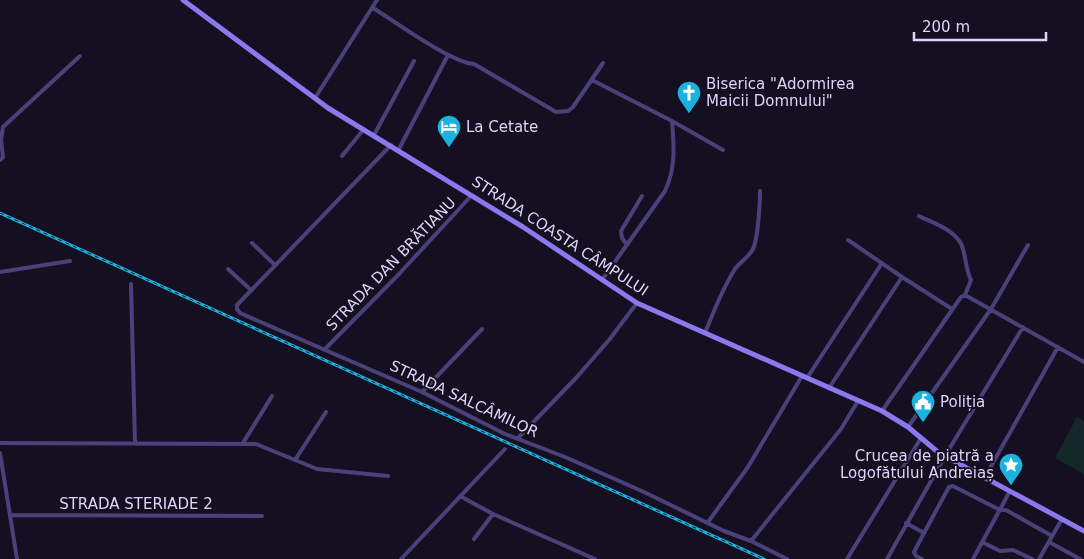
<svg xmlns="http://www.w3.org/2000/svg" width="1084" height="559" font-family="'DejaVu Sans',sans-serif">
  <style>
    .green { fill: #14282a }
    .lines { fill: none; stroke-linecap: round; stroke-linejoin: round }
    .street { stroke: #4b417a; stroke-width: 4 }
    .secondary { stroke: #8b78ee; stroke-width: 5 }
    .rail-casing { stroke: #1cb2df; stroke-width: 3 }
    .rail { stroke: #151021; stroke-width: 1; stroke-dasharray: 4; stroke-linecap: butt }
    .labels { text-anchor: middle; stroke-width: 4; stroke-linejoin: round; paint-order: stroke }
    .poi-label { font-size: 15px; fill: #ded5fa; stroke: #151021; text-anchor: start }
    .street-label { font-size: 15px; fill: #ded5fa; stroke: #151021 }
  </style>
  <rect width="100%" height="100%" fill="#151021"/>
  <path class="green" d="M1077,417L1084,421V474L1055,458Z"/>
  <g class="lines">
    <path class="street" d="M373,8C396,22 450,62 474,64L556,112L568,111L573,107L603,63
      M592,80L672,121L723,150
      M315,98L377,0
      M374,135L414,61
      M391,145L237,305V309L240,313L422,392L505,434L565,457L644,492L724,531L751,541
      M399,149L448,55
      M342,156L364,129
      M0,160L3,157L1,140L3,127L80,56
      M919,216C933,223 959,231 963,249C966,259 966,270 971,280L965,295
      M848,240L902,277
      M252,243L275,265
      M627,245L622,238L621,231L642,196
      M228,269L251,290
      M0,272L70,261
      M602,280L665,191C676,168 674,145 672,121
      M131,284L135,443
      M705,333C714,311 722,289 735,269C740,262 749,257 753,249C758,239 760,203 760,191
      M325,349L399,274L472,195
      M807,378L882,263
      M829,388L902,277L952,309
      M422,392L482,329
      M882,411L961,297L965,295L1084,362
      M908,427L991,309L1028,245
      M518,438L576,378L609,340L637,303
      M0,443L250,444H256L317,469L388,476
      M243,443L272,396
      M0,453L17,559
      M295,460L326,412
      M985,477L1058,347
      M460,496L493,514L595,559
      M10,515L262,516
      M708,522L748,467L802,376
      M906,523L924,533L949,487L953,486L1000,510H1006L1052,536
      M474,539L493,514
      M982,542L1000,551L1013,550L1032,559
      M1049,542L1080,559
      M401,559L505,449
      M787,559L751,541L841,429L858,401
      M847,559L921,438
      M887,559L945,456L1023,327
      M922,559L916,556L914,552L924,533
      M973,559L1010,491
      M1039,559L1062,519"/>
    <path class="secondary" d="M183,0L328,108L523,227L637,303L882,411L908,427L939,453L1084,531"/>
    <defs>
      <path id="rail" d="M0,213L764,559"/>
    </defs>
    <use href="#rail" class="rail-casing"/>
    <use href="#rail" class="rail"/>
  </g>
  <defs>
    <symbol id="church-pin" viewBox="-11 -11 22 30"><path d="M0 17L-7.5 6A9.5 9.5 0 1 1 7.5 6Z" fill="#1cb2df" stroke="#151021"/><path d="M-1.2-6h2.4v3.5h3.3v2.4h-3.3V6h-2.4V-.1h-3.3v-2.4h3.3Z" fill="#fff"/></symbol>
    <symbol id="hotel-pin" viewBox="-11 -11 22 30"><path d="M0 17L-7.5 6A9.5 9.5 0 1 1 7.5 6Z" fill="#1cb2df" stroke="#151021"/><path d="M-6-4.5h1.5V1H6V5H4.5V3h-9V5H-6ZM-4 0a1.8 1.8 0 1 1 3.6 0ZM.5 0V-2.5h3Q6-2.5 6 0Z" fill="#fff"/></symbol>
    <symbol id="civic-pin" viewBox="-11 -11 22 30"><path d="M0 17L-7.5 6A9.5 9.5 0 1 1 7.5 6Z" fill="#1cb2df" stroke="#151021"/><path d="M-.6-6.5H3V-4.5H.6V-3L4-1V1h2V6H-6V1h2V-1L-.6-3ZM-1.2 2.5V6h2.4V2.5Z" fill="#fff"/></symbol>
    <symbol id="sight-pin" viewBox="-11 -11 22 30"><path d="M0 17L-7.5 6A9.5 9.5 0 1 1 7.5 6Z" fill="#1cb2df" stroke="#151021"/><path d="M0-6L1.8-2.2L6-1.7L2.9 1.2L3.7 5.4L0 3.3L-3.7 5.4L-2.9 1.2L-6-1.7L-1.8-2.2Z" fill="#fff"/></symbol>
  </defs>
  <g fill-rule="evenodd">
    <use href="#church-pin" x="675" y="79" width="28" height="38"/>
    <use href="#hotel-pin" x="435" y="113" width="28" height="38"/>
    <use href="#civic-pin" x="909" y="388" width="28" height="38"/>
    <use href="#sight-pin" x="997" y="451" width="28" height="38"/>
  </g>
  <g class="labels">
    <g class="poi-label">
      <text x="706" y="89">Biserica "Adormirea<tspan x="706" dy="17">Maicii Domnului"</tspan></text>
      <text x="466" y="132">La Cetate</text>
      <text x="940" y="407">Poliția</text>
      <text x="994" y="461" text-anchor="end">Crucea de piatră a<tspan x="994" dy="17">Logofătului Andreiaș</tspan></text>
    </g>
    <g class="street-label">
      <text transform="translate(560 236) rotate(33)" y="5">STRADA COASTA CÂMPULUI</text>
      <text transform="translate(391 264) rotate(-46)" y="5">STRADA DAN BRĂTIANU</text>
      <text transform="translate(464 399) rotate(25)" y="5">STRADA SALCÂMILOR</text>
      <text x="136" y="509">STRADA STERIADE 2</text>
    </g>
  </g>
  <path d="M914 32v8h132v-8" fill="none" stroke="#ded5fa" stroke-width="2.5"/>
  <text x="922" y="32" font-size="15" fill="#ded5fa" stroke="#151021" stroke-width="4" paint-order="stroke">200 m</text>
</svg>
